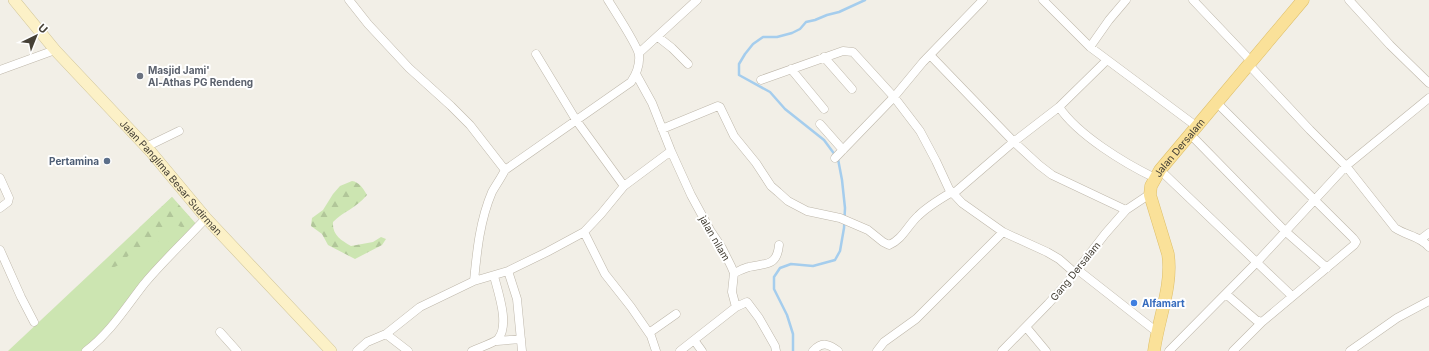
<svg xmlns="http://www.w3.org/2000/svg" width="1429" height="351" font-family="Inter,sans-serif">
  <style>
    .green { fill: #cce5b1 }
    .forest { fill: url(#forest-firs) }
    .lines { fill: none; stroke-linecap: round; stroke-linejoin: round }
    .stream { stroke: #a5cded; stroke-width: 2.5 }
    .street-casing { stroke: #beb7aa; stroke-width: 9 }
    .secondary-casing { stroke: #d0c498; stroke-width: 12 }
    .primary-casing { stroke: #debf69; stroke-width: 13 }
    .street { stroke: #fff; stroke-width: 8 }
    .secondary { stroke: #fcf1c7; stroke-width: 11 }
    .primary { stroke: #fae199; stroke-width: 12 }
    .worship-dot { fill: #6b7280; stroke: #fff; stroke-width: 1.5 }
    .service-dot { fill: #5c6f8a; stroke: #fff; stroke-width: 1.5 }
    .shop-dot { fill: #3f7fe0; stroke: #fff; stroke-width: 1.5 }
    .labels { text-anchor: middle; stroke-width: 4; stroke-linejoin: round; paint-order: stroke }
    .worship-label { font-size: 10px; font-weight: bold; fill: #5b616d; stroke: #fff; text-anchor: start }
    .street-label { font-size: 10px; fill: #454036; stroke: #fff }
    .service-label { font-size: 10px; font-weight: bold; fill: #4e5e75; stroke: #fff; text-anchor: end }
    .shop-label { font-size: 10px; font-weight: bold; fill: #366cbe; stroke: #fff; text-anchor: start }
  </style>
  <defs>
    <pattern id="forest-firs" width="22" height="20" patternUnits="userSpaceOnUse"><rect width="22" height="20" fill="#cce5b1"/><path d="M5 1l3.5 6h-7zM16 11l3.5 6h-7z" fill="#b1c699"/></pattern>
  </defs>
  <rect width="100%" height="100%" fill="#f2efe7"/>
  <path class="green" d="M172,197L198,226L86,351H8Z"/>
  <path class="forest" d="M352,181C359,182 363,188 367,195C355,209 344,211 333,222C332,235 341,240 351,246L373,242L381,237L386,239L382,245L355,259L328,245L322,234L311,226L312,218L323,210L333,194L340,186Z
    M172,197L193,221L183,228L173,223L164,239L132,252L119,265L112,268L108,265L107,259L125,242L129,243L137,239L139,228Z"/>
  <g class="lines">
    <path class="stream" d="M793,351V334L787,315L774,289V277L780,268L791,264L813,266L835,260L840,251L844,228L845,208L842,180L838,159L824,140L785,109L770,92L739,75V64L745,54L753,44L763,37H777L792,33L800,29L806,22L815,20L827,15L839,12L865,0"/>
    <defs>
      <path id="street" d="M349,0L368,24L409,68L451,106L470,125L505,170
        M983,0L923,62L894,97L920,131L936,161L949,189L962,203L1003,232L1047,252L1059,259L1075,273
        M1043,0L1090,47
        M1126,0L1109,20L1090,47L1196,126
        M1193,0L1251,61
        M1349,0L1390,45L1429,83
        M658,37L672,48L688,64
        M639,53L697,0
        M536,54L576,120L624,186
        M930,55L1014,142L1039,165L1052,175L1126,210
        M824,57L852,89
        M1107,60L1059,107C1078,135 1124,163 1155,178
        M1248,64L1310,130L1346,166L1395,228C1407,236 1420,236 1429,247
        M791,69L824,109
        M0,70L55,50
        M761,80L843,51L853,52L894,97L835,158
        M1216,102L1353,238L1356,242L1354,245L1262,322L1256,320L1226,294
        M820,124L843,150
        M662,129L718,106L720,107L734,136L756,163L771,186L778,192L788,201L807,211L840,218L868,230L883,242L889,245C902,240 908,225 918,216C928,206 940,199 952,192
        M1189,133L1285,231L1327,268
        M146,147L179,131
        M671,151L691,195L710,230L722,248L731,266L734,273L732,292L736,307L747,302L759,318L775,346L776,351
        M1160,170L1292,296
        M0,178L9,198L8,202L0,208
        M953,194L1011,144L1059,107
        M584,232L605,274L631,307L651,336L656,351
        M1421,239L1429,233
        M0,250L21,297L34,322
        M1078,270L1157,332
        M508,271L547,252L584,232L601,214L624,186L671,151L652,103L636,74
        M734,273C739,271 744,268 749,267C765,263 777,267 779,245
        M474,281L508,271L517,299L522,351
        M1026,327L1046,351
        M220,332L237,351
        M649,333L676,314
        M386,334L408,351
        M694,340L702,351
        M497,341L521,339
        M86,351C110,333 126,307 144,284C163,261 186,240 206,218
        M357,351L367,342L386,334L420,307L474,281C477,250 480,220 492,192C496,185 501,178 505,170L631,82C637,73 640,65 639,55C638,46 614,10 608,0
        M472,351C478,348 494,343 498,339C510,325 498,292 494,276
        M680,351L736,307
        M813,351C822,341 829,344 838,351
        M877,351L884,342L916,319L1003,232
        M1002,351L1048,304L1068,282L1105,234L1126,210L1150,194
        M1169,351L1258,261L1346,166L1429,98
        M1233,351L1262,322
        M1350,351L1397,318L1429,301"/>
      <g id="secondary">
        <path id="s1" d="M14,0L55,50L151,152L206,218L331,351"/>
      </g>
      <g id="primary">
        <path id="s2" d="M1154,351C1158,320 1173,285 1168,254L1150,195L1151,186L1160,170L1303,0"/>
      </g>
    </defs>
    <use href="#street" class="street-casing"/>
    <use href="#secondary" class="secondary-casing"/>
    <use href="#primary" class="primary-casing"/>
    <use href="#street" class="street"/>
    <use href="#secondary" class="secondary"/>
    <use href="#primary" class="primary"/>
  </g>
  <circle class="worship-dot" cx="140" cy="76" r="4"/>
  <circle class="service-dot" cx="107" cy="161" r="4"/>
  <circle class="shop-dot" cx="1134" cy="303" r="4"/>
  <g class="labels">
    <g class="worship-label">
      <text x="148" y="74">Masjid Jami'<tspan x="148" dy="12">Al-Athas PG Rendeng</tspan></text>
    </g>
    <g class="street-label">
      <text dy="4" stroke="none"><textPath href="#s2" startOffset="217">Jalan Dersalam</textPath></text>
      <text dy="4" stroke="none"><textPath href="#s1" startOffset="237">Jalan Panglima Besar Sudirman</textPath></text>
      <text transform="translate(715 238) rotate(60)" y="4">jalan nilam</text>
      <text transform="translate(1075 271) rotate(-51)" y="4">Gang Dersalam</text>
    </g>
    <g class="service-label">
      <text x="99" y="165">Pertamina</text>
    </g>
    <g class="shop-label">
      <text x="1142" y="307">Alfamart</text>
    </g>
  </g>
  <g transform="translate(36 36) rotate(43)" stroke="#ffffff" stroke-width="3" paint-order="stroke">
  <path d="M0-3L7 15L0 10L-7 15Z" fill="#454036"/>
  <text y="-6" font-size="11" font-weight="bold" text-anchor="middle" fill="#454036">U</text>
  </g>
</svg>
